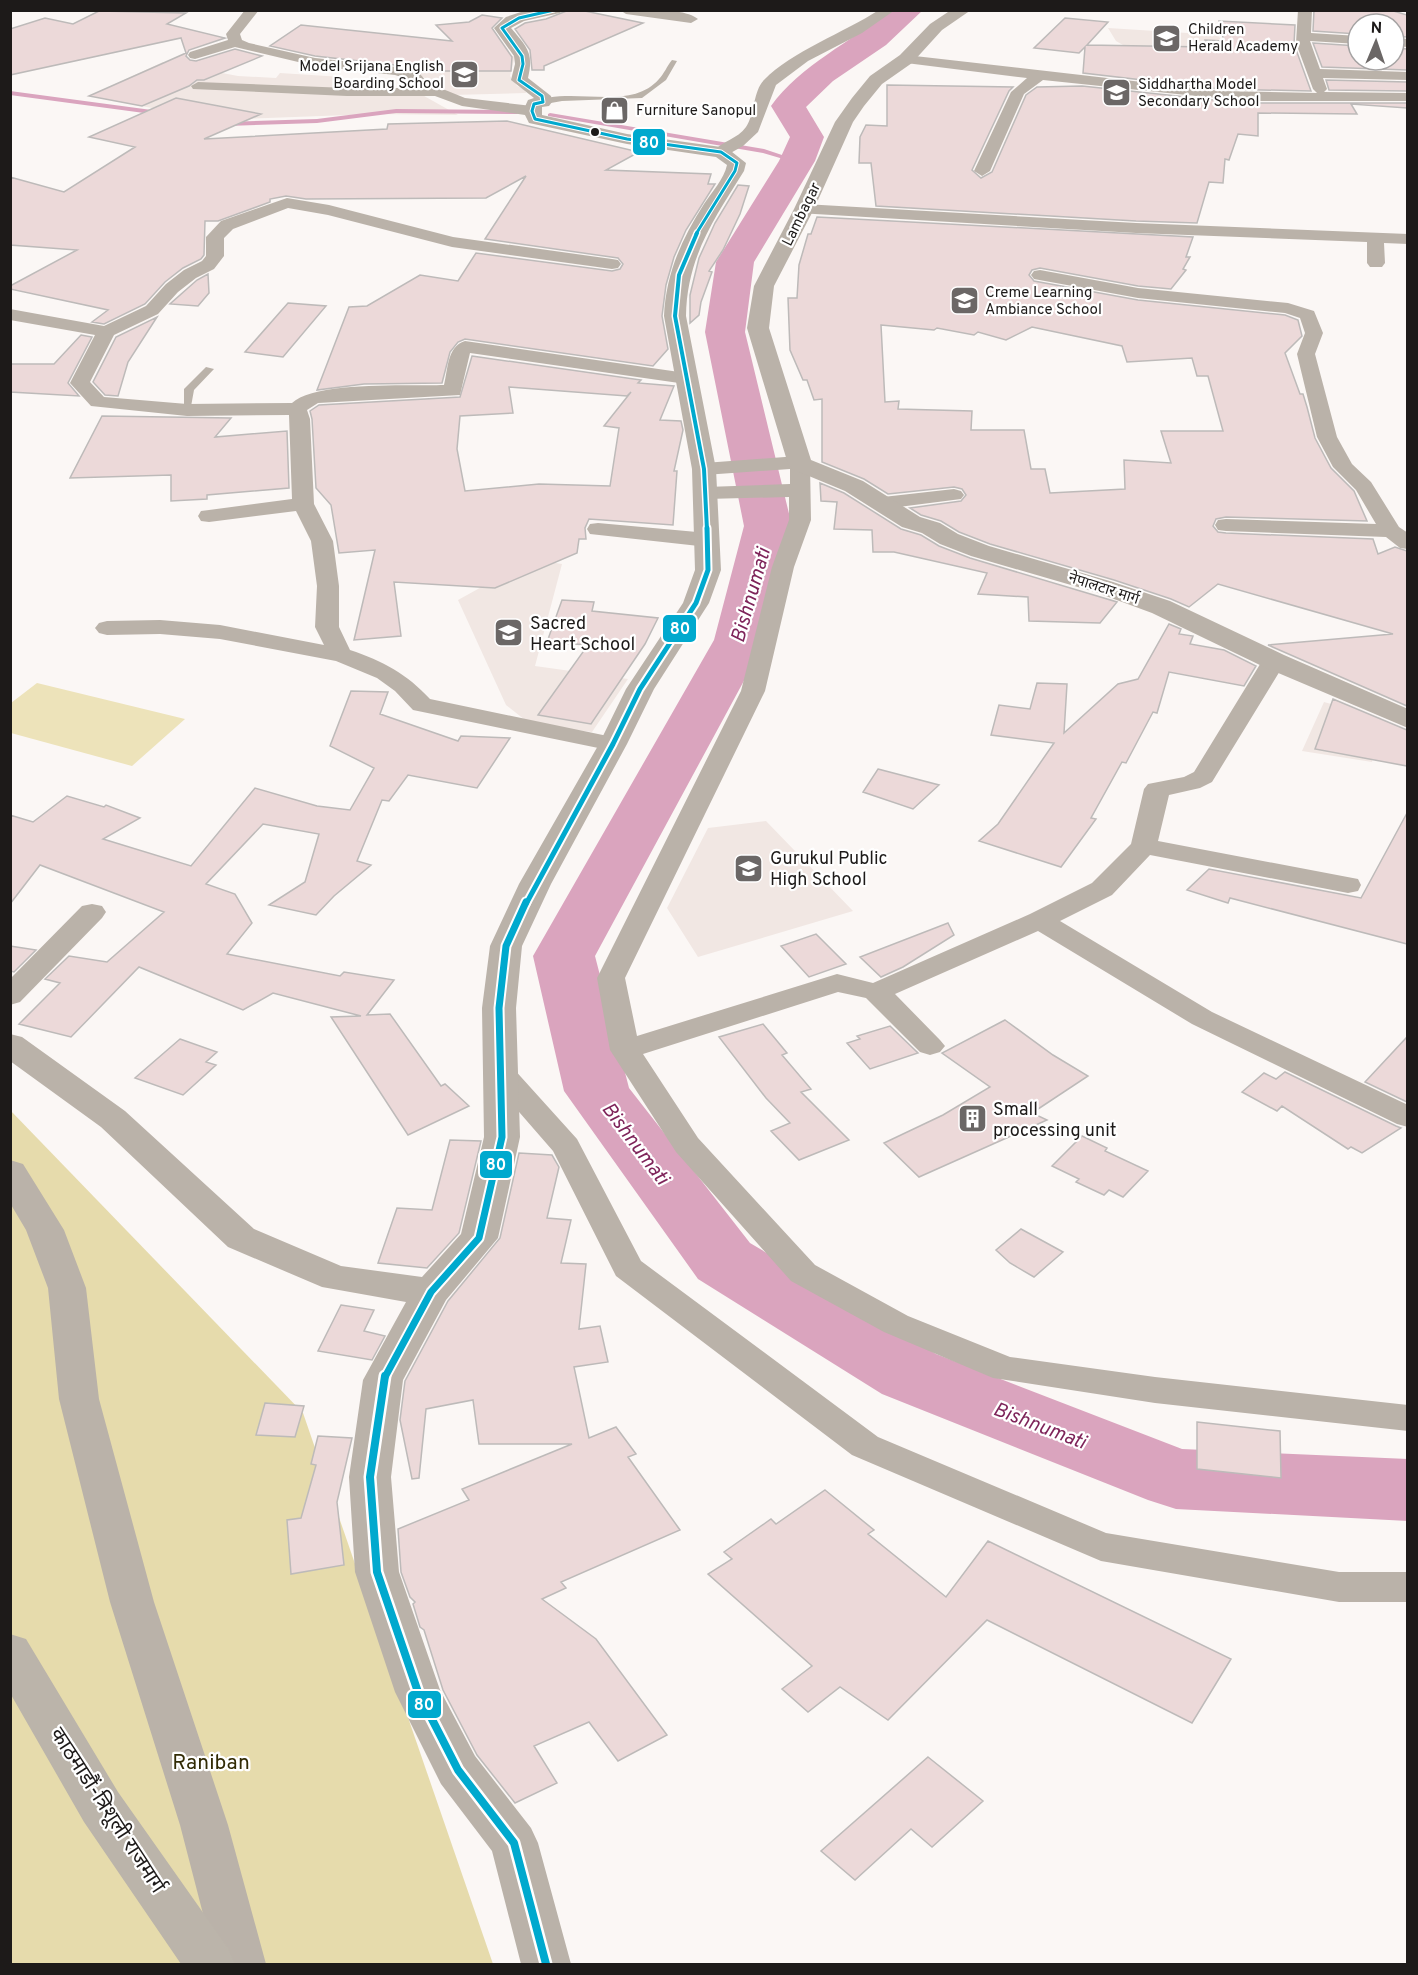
<svg xmlns="http://www.w3.org/2000/svg" width="1418" height="1975" font-family="Overpass,'Noto Sans Devanagari',sans-serif">
  <style>
    .built { fill: #f1e7e3 }
    .green { fill: #ede3ba }
    .forest { fill: #e6dbac }
    .lines { fill: none; stroke-linecap: round; stroke-linejoin: round }
    .stream { fill: #daa4be; fill-rule: evenodd }
    .river { fill: #daa4be; fill-rule: evenodd }
    .building { fill: #ecd9d9; stroke: #bdbab9; stroke-width: 1.5; fill-rule: evenodd }
    .service { fill: #bab2a9; fill-rule: evenodd }
    .minor { fill: #bab2a9; fill-rule: evenodd }
    .tertiary { fill: #bab2a9; fill-rule: evenodd }
    .primary { fill: #bbb4aa; fill-rule: evenodd }
    .bus-1-far4-casing { stroke: #fff; stroke-width: 5 }
    .bus-1-far3-casing { stroke: #fff; stroke-width: 7 }
    .bus-1-far2-casing { stroke: #fff; stroke-width: 9 }
    .bus-1-far1-casing { stroke: #fff; stroke-width: 11 }
    .bus-1-casing { stroke: #fff; stroke-width: 13 }
    .bus-1-far4 { stroke: #00a9ce; stroke-width: 3 }
    .bus-1-far3 { stroke: #00a9ce; stroke-width: 4 }
    .bus-1-far2 { stroke: #00a9ce; stroke-width: 5 }
    .bus-1-far1 { stroke: #00a9ce; stroke-width: 7 }
    .bus-1 { stroke: #00a9ce; stroke-width: 8 }
    .bus-dot { fill: #1d1a19; stroke: #fff; stroke-width: 2 }
    .labels { text-anchor: middle; stroke-width: 4.5; stroke-linejoin: round; paint-order: stroke }
    .far-poi-label { font-size: 15px; fill: #1d1a19; stroke: #fff; text-anchor: start }
    .far-street-label { font-size: 15px; fill: #1d1a19; stroke: #fff }
    .poi-label { font-size: 18px; fill: #1d1a19; stroke: #fff; text-anchor: start }
    .water-label { font-size: 20px; font-style: italic; fill: #7e245a; stroke: #fff }
    .near-park-label { font-size: 21px; fill: #322b05; stroke: #fff }
    .near-street-label { font-size: 21px; fill: #1d1a19; stroke: #fff }
    .line-badge { stroke: #fff; stroke-width: 2 }
    .badge-label { font-size: 16px; text-anchor: middle; font-weight: bold; fill: #fff }
  </style>
  <rect width="100%" height="100%" fill="#fbf7f5"/>
  <path class="built" d="M1108,28L1219,35L1224,54L1130,49L1116,41Z
    M468,56H515L510,76L517,86L525,89L526,93L452,95L433,81L415,74L419,61Z
    M163,62L238,76L276,78L280,73L342,77L335,87L417,92L458,115L376,114L215,120L89,96Z
    M532,559L562,564L535,666L628,679L592,732L530,724L506,705L458,600Z
    M1324,702L1381,718L1372,762L1302,751Z
    M766,821L853,911L698,957L667,908L708,828Z"/>
  <path class="green" d="M37,683L185,719L132,766L11,733V703Z"/>
  <path class="forest" d="M10,1110L303,1413L493,1964H11Z"/>
  <g class="lines">
    <path class="stream" d="M10,91L159,111L162,113L159,115L10,95Z
      M396,109L517,110L520,112L517,114L396,113L317,123L227,126L224,124L227,122L317,119Z
      M550,113L764,149L800,161L797,163L763,153L548,116V114Z"/>
    <path class="river" d="M889,10H923L886,45L833,81L806,107L824,137L815,161L754,262L745,332L792,526L766,640L595,956L629,1088L750,1243L936,1354L1182,1449L1408,1459V1521L1176,1509L1148,1500L882,1394L698,1279L564,1091L533,956L714,640L744,526L705,332L716,262L779,161L790,137L771,106C800,65 852,42 889,10Z"/>
  </g>
  <path class="building" d="M569,10H580L643,23L544,66V70H532L530,50L515,29L525,23L546,19Z
    M1314,10H1390L1407,15V37L1394,36V24H1358V34L1313,31Z
    M99,11L186,13L167,24L225,38L189,50L186,56L190,60L196,61L235,49L262,56L204,80H197L189,86L142,106L89,96L186,53L181,38L10,75V29L45,18L73,24Z
    M482,15L502,18L492,28L512,57L511,71H420L421,68L315,56L270,46L301,25L452,41L436,25L469,22Z
    M1065,18L1108,22L1087,45L1207,47L1205,40L1224,41L1219,21L1295,25L1294,44L1311,91L1220,89L1083,73L1085,47L1079,53L1034,48Z
    M1313,43L1358,46V60H1394V48L1407,49V70L1322,67Z
    M1326,80L1407,82V91L1329,90Z
    M887,85L1013,87L1009,91L972,170L981,178L992,172L1026,95L1037,87L1082,86L1244,103H1407V108L1351,104L1357,114L1258,113V136L1238,134L1229,160L1225,159L1223,183L1209,182L1197,223L1136,221L876,206L871,163H859L860,137L866,125L887,126Z
    M176,98L261,114L204,139L387,129L388,124L507,121L639,152L606,170L711,174L708,184H715L686,230L674,257L666,285L662,316L668,349L653,366L465,339L458,342L450,352L442,383L364,384L317,390L349,307L367,306L420,275L458,281L476,253L612,271L620,269L623,264L618,258L485,239L526,176L486,198L306,199L286,196L270,199V202L218,221H205L204,255L201,259L183,268L165,282L145,304L104,324L92,322L108,310L10,289V286L77,250L10,245V177L64,192L135,147L89,137Z
    M738,185L749,186L740,214L723,250L709,271L712,272L701,302L699,315L690,323V295L699,258L715,223Z
    M817,217L1193,237L1186,257H1190L1183,269L1186,270L1171,289L1138,286L1040,268L1032,270L1029,275L1034,281L1138,300L1285,315L1298,320L1302,336L1285,353L1300,394H1303L1307,407L1315,438L1331,468L1354,491L1367,521L1226,517L1216,519L1213,526L1218,532L1226,533L1373,539L1378,554L1395,547L1407,551V706L1268,645L1393,634L1218,584L1189,607L1171,599L1114,580L990,544L959,532L941,521L921,515L910,508L961,501L966,495L962,489L954,487L888,494L864,479L822,462V399L814,400L807,380H803L790,350L788,298H797L799,265L808,234H811ZM881,325L934,330L937,328L974,335L978,332L1006,340L1032,327L1122,346L1127,362L1192,358L1197,376H1208L1223,431H1161L1171,463L1124,460L1125,489L1050,493L1045,469H1031L1024,430H971L972,411L898,409L899,401L885,402Z
    M208,274L209,293L198,306L170,304L197,280Z
    M288,303L326,306L283,357L245,352Z
    M157,317L128,362L118,396L105,395L93,382L116,337Z
    M81,335L92,337L68,383L79,396L10,392V364H54Z
    M472,356L641,380L638,383L674,386L660,420L681,421L683,430L674,471H677L673,525L589,519L585,528L586,539H579L577,553L495,588L394,582L401,636L354,640L375,550L339,553L331,505L316,488L312,419L310,411L319,405L460,397ZM509,387L627,396L631,392L604,426L619,428L610,486L539,484L465,491L457,449L460,416L513,413Z
    M102,416L231,418L215,437L287,431L289,488L207,495V499L171,501V475L70,478Z
    M820,483L844,493L901,529L921,535L939,546L970,558L1117,602L1100,623L1029,621L1028,597L978,594L987,573L894,552H873L872,530L834,529L837,502L821,501Z
    M562,600L594,602L592,611L658,618L645,644L591,724L538,715L588,645L547,642Z
    M1169,624L1181,629L1179,634L1193,636L1190,644L1224,650L1256,666L1244,686L1169,672L1157,713L1153,712L1126,763L1122,762L1091,818L1096,819L1061,867L979,841L998,824L1054,743L991,735L999,705L1030,709L1037,683L1067,684L1064,733L1118,684L1138,679Z
    M351,691L388,692L380,714L458,741L461,736L510,738L477,788L408,775L389,801L382,800L357,861L371,865L334,896L316,915L269,905L305,882L319,834L263,824L206,884L235,894L252,923L227,954L340,976L344,972L394,980L367,1015L390,1014L441,1086L445,1084L469,1106L408,1135L331,1017L361,1016L273,993L243,1010L139,967L71,1037L19,1024L60,983L45,979L69,956L107,962L164,912L40,865L10,904V815L33,822L67,796L104,807L106,805L140,818L103,839L191,866L255,788L317,806L350,810L374,768L330,746Z
    M1333,699L1407,730V766L1315,749Z
    M878,769L939,785L913,809L863,792Z
    M1407,813V944L1230,898L1228,903L1187,890L1209,869L1361,898Z
    M948,923L954,935L903,967L881,977L860,957Z
    M816,934L846,964L809,977L781,946Z
    M10,946L36,950L14,972L10,971Z
    M1005,1020L1053,1055L1088,1076L1032,1113L1047,1120L919,1177L884,1143L943,1115L990,1087L942,1053Z
    M763,1024L787,1053L782,1055L811,1089L801,1092L849,1140L799,1160L771,1131L790,1123L766,1098L719,1037Z
    M890,1026L918,1053L870,1069L847,1043L860,1039L857,1036Z
    M1407,1037V1102L1365,1082Z
    M180,1039L217,1052L206,1062L216,1065L183,1095L135,1078Z
    M1285,1072L1396,1126L1401,1128L1362,1153L1351,1147L1348,1149L1282,1106L1277,1111L1242,1092L1264,1073L1276,1079Z
    M1082,1136L1107,1148L1105,1151L1148,1171L1123,1197L1109,1190L1104,1195L1076,1182L1079,1179L1052,1166Z
    M450,1140L481,1141L459,1233L427,1268L378,1263L397,1208L432,1210Z
    M519,1153L552,1155L559,1167L547,1218L571,1220L561,1263L586,1264L579,1329L600,1326L608,1362L574,1367L589,1438L616,1427L636,1454L628,1457L680,1530L561,1582L566,1588L542,1599L596,1639L667,1735L618,1761L589,1722L534,1746L557,1783L515,1803L477,1755L443,1690L424,1630L420,1627L413,1604L415,1602L410,1597L401,1572L398,1529L469,1500L462,1489L572,1444H479L473,1400L426,1409L419,1478L412,1479L400,1420L405,1381L448,1301L500,1238Z
    M1021,1229L1063,1252L1034,1277L1010,1263L996,1250Z
    M341,1305L374,1310L364,1331L385,1336L372,1360L318,1351Z
    M265,1403L304,1406L295,1437L256,1435Z
    M1197,1422L1280,1431L1281,1478L1197,1469Z
    M318,1436L352,1438L337,1502L344,1565L291,1574L287,1520L301,1518L316,1465L311,1464Z
    M825,1490L874,1530L868,1534L946,1597L988,1541L1231,1659L1192,1723L987,1620L888,1720L840,1687L808,1712L782,1689L812,1666L708,1574L732,1559L724,1552L771,1519L776,1524Z
    M928,1757L983,1801L932,1847L911,1829L855,1880L821,1851Z"/>
  <g class="lines">
    <path class="service" d="M672,60L677,61L666,80L642,98L562,101L534,106L530,104C567,83 629,114 659,79C664,74 667,66 672,60Z
      M206,367L214,369L194,390L190,412H184V389Z"/>
    <path class="minor" d="M245,10H259L240,34L242,40L249,43L315,58L397,67L420,74L428,83L465,98L532,106L540,111L532,116L462,106L435,96H347L193,89L191,86L198,82L347,88H416L410,80L395,75L315,66L235,47L195,59L190,58L188,55L190,52L228,40L226,34Z
      M620,10C637,10 685,7 698,19L691,23L626,14Z
      M879,10H895L862,33L808,61L776,85L758,132L743,146L727,155H715L713,152C721,141 738,139 746,127C755,114 753,91 764,80C791,52 845,32 879,10Z
      M1298,10H1312L1311,33L1358,36V44L1310,41L1320,69L1408,72V80L1323,78L1327,89L1324,92L1408,93V101H1244L1043,80L1024,94L990,171L982,176L974,171L1011,92L1027,78L906,63L899,59L906,55L1220,91L1317,93L1313,89L1296,43Z
      M1394,38L1408,39V47L1394,46Z
      M287,198L329,205L453,237L612,259L618,260L621,264L618,268L612,269L452,247L328,215L288,208L233,229L224,238V256L214,269L196,278L178,292L158,314L114,335L90,382L104,397L187,404L292,403C314,381 411,386 444,385C448,370 447,346 465,341L693,374L696,378L693,382L686,384L470,353L460,395L318,403L307,410L310,419L314,504L333,541L339,586V627L350,650C383,661 407,674 430,699L622,739L625,744L622,749L613,751L413,710L395,691L377,678L336,661L220,639L160,634L107,635L99,633L95,628L99,623L107,621L160,620L220,625L324,645L315,627L317,586L311,541L296,511L209,522L201,521L198,516L201,511L209,510L292,499L289,415L187,416L91,406L70,383L95,335L10,320V309L104,326L146,306L166,284L184,270L202,261L206,256V237L221,221Z
      M804,204L1136,223L1408,234V244L1384,243L1385,263L1382,267H1370L1367,263V242L1136,233L798,213L796,209L798,205Z
      M1040,270L1138,288L1288,303L1314,311L1323,333L1315,354L1337,437L1352,464L1371,482L1399,527L1408,533V549L1400,548L1386,537L1226,531L1218,530L1215,525L1218,520L1226,519L1376,524L1356,490L1333,467L1317,437L1297,354L1305,333L1300,318L1285,313L1138,298L1034,279L1031,275L1034,271Z
      M798,456L805,458L810,464L811,520L794,567L765,691L625,978L637,1036L837,974L873,983L1030,914L1092,883L1131,844L1144,789L1148,784L1184,777L1194,772L1262,661L1266,656L1274,654L1282,656L1286,661L1212,782L1200,788L1169,795L1158,841L1358,879L1361,885L1358,891L1348,893L1150,855L1112,895L1060,921L1212,1012L1408,1105V1127L1397,1124L1192,1024L1038,931L895,994L940,1040L945,1046L940,1052L930,1055L920,1052L866,998L838,992L643,1054L698,1138L815,1265L908,1316L1010,1357L1155,1377L1408,1405V1431L1155,1403L993,1378L884,1332L791,1281L676,1152L610,1050L597,978L741,691L772,567L789,520V497L706,499L699,497L696,493L699,489L706,487L790,484V469L704,475L697,473L694,469L697,465L704,463Z
      M954,489L961,491L964,495L961,499L883,509L876,507L872,503L876,499L883,497Z
      M598,523L708,533L716,535L719,540L716,545L708,547L590,534L587,529L590,524Z
      M92,904L102,906L106,912L102,918L20,1002L10,1005V979L82,906Z
      M501,1065L512,1067L577,1139L641,1261L878,1437L1106,1533L1339,1572H1408V1602H1339L1101,1561L852,1455L616,1276L553,1151L486,1074L490,1067Z"/>
    <path class="tertiary" d="M527,10H562L560,13L524,21L511,28C527,47 534,53 528,78L551,96L552,102L549,106L542,107V115L627,134L721,147L727,148L746,163L744,171C714,219 687,257 686,316L716,469L721,570L709,603L654,689L627,744L551,884L522,946L516,1008L520,1137L498,1238L446,1300L403,1380L391,1477L399,1572L440,1690L475,1756L531,1828L538,1843L571,1964H521L492,1851L441,1784L395,1692L355,1572L349,1477L363,1380L406,1302L322,1287L228,1247L101,1127L10,1061V1034L22,1037L125,1111L254,1229L341,1266L422,1277L461,1234L484,1137L482,1008L490,946L519,884L599,744L626,689L683,603L695,570L692,469L664,316C666,274 681,240 704,204C712,192 724,179 727,165L716,157L627,144L529,123L523,111L528,100L534,98L511,80L515,64L514,56L494,28L506,17Z
      M951,10H971L942,30L912,63L882,84L864,106L853,122L814,209L774,286L769,328L811,460L863,481L920,517L940,523L958,534L989,546L1113,582L1170,601L1284,655L1408,709V728L1264,667L1152,613L1095,592L971,556L940,544L922,533L902,527L845,491L792,469L788,464L747,328L754,286L794,209L835,122L852,98L870,76L900,55L930,24Z
      M10,1160L23,1164L64,1230L86,1288L99,1399L154,1602L228,1825L266,1964H216L180,1825L110,1602L59,1399L48,1288L26,1230L10,1203Z"/>
    <path class="primary" d="M10,1634L26,1639L118,1792L228,1948L235,1964H181L84,1822L10,1693Z"/>
    <defs>
      <path id="bus-1-far4" d="M554,10L519,18L502,28L522,56L523,64L519,80L542,96L543,102L534,104L532,111L535,119L627,139L721,152L737,163L735,171L696,234"/>
      <path id="bus-1-far3" d="M697,233L679,275L675,316L704,469L707,530"/>
      <path id="bus-1-far2" d="M526,904L613,744L640,689L696,603L708,570L707,528"/>
      <path id="bus-1-far1" d="M385,1377L431,1292L479,1238L502,1137L499,1008L506,946L526,902"/>
      <path id="bus-1" d="M385,1376L370,1477L377,1572L418,1692L458,1770L514,1843L546,1964"/>
    </defs>
    <use href="#bus-1-far4" class="bus-1-far4-casing"/>
    <use href="#bus-1-far3" class="bus-1-far3-casing"/>
    <use href="#bus-1-far2" class="bus-1-far2-casing"/>
    <use href="#bus-1-far1" class="bus-1-far1-casing"/>
    <use href="#bus-1" class="bus-1-casing"/>
    <use href="#bus-1-far4" class="bus-1-far4"/>
    <use href="#bus-1-far3" class="bus-1-far3"/>
    <use href="#bus-1-far2" class="bus-1-far2"/>
    <use href="#bus-1-far1" class="bus-1-far1"/>
    <use href="#bus-1" class="bus-1"/>
  </g>
  <defs>
    <symbol id="school-square" viewBox="-11 -11 22 22"><rect x="-9" y="-9" width="18" height="18" rx="4" fill="#6b6766" stroke="#fff"/><path d="M0-5L7-2L0 1L-7-2ZM-4 1L0 2.5L4 1V4Q0 6-4 4Z" fill="#fff"/></symbol>
    <symbol id="shop-square" viewBox="-11 -11 22 22"><rect x="-9" y="-9" width="18" height="18" rx="4" fill="#6b6766" stroke="#fff"/><path d="M-5-2.5h2.3a2.7 3.5 0 0 1 5.4 0H5L5.5 6h-11ZM-1.5-2.5h3a1.5 2.3 0 0 0-3 0Z" fill="#fff"/></symbol>
    <symbol id="building-square" viewBox="-11 -11 22 22"><rect x="-9" y="-9" width="18" height="18" rx="4" fill="#6b6766" stroke="#fff"/><path d="M-4-6H4V6H1V3H-1V6H-4ZM-2.5-4.3h1.7v1.8h-1.7ZM.8-4.3h1.7v1.8H.8ZM-2.5-1h1.7V.8h-1.7ZM.8-1h1.7V.8H.8Z" fill="#fff"/></symbol>
  </defs>
  <g fill-rule="evenodd">
    <use href="#school-square" x="1150" y="22" width="33" height="33"/>
    <use href="#school-square" x="448" y="58" width="33" height="33"/>
    <use href="#school-square" x="1100" y="76" width="33" height="33"/>
    <use href="#shop-square" x="598" y="94" width="33" height="33"/>
    <use href="#school-square" x="948" y="284" width="33" height="33"/>
    <use href="#school-square" x="492" y="616" width="33" height="33"/>
    <use href="#school-square" x="732" y="852" width="33" height="33"/>
    <use href="#building-square" x="956" y="1102" width="33" height="33"/>
  </g>
  <circle class="bus-dot" cx="595" cy="132" r="5"/>
  <g class="labels">
    <g class="far-poi-label">
      <text x="1188" y="34">Children<tspan x="1188" dy="17">Herald Academy</tspan></text>
      <text x="444" y="71" text-anchor="end">Model Srijana English<tspan x="444" dy="17">Boarding School</tspan></text>
      <text x="1138" y="89">Siddhartha Model<tspan x="1138" dy="17">Secondary School</tspan></text>
      <text x="636" y="115">Furniture Sanopul</text>
      <text x="985" y="297">Creme Learning<tspan x="985" dy="17">Ambiance School</tspan></text>
    </g>
    <g class="far-street-label">
      <text transform="translate(801 214) rotate(-64)" y="5">Lambagar</text>
      <text transform="translate(1104 588) rotate(18)" y="5">नेपालटार मार्ग</text>
    </g>
    <g class="poi-label">
      <text x="530" y="629">Sacred<tspan x="530" dy="21">Heart School</tspan></text>
      <text x="770" y="864">Gurukul Public<tspan x="770" dy="21">High School</tspan></text>
      <text x="993" y="1115">Small<tspan x="993" dy="21">processing unit</tspan></text>
    </g>
    <g class="water-label">
      <text transform="translate(750 595) rotate(-74)" y="7">Bishnumati</text>
      <text transform="translate(636 1143) rotate(53)" y="7">Bishnumati</text>
      <text transform="translate(1040 1425) rotate(21)" y="7">Bishnumati</text>
    </g>
    <g class="near-park-label">
      <text x="211" y="1769">Raniban</text>
    </g>
    <g class="near-street-label">
      <text transform="translate(108 1810) rotate(57)" y="7">काठमाडौं-त्रिशूली राजमार्ग</text>
    </g>
  </g>
  <g class="line-badge">
    <rect x="632" y="128" width="34" height="28" rx="6" fill="#00a9ce"/>
    <rect x="662" y="614" width="35" height="29" rx="6" fill="#00a9ce"/>
    <rect x="479" y="1150" width="34" height="29" rx="6" fill="#00a9ce"/>
    <rect x="407" y="1690" width="35" height="29" rx="6" fill="#00a9ce"/>
  </g>
  <g class="badge-label">
    <text x="649" y="148">80</text>
    <text x="680" y="634">80</text>
    <text x="496" y="1170">80</text>
    <text x="424" y="1710">80</text>
  </g>
  <rect width="1418" height="1975" fill="none" stroke="#1d1a19" stroke-width="24"/>
  <g transform="translate(1376 42) rotate(2)"><circle r="28" fill="#ffffff" stroke="#a5a3a3" stroke-width="1.5"/>
  <path d="M0-4.5L10 22L0 15L-10 22Z" fill="#6b6766"/>
  <text y="-9" font-size="16" font-weight="bold" text-anchor="middle" fill="#1d1a19">N</text>
  </g>
</svg>
